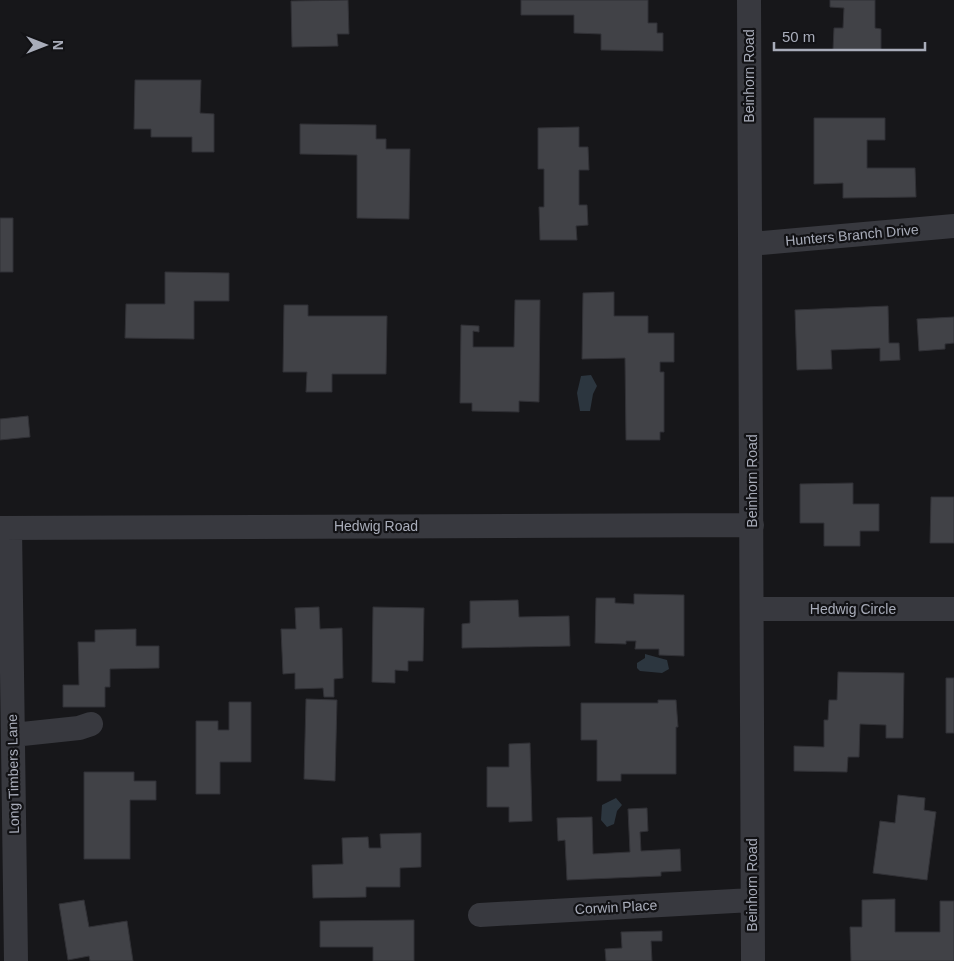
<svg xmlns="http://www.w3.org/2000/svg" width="954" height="961" font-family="Arial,sans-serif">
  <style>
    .water { fill: #2c363f }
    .building { fill: #414247; stroke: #313136 }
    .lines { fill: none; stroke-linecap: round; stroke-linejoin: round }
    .minor { stroke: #38393f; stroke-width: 24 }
    .labels { text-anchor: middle; stroke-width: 4.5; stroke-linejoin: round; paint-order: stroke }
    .street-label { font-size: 14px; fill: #a9adba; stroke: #121215 }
  </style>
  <rect width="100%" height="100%" fill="#17171a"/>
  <path class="water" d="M591,375L597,386L593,394L590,411H580L577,393L581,376Z
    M645,654L667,660L669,669L662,673L640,671L637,668V663L645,658Z
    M616,798L622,805L617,811L614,824L607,827L601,820L602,805Z"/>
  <path class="building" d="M348,0L349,34H337L338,46L292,47L291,1Z
    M521,0H648V23H657V33H663V51L601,50V34L574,33V15H521Z
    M830,0H875V28L881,29V50H833L834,28H843L844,8L830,7Z
    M135,80H201L200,113L214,114V152H192V137H151V129H134Z
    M814,118H885V140H867V168H915L916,197L843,198V183L814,184Z
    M300,124L376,125V139H386V149H410L409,219L357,218V155L300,154Z
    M579,127V147H588L589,170H579V205H587L588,225L576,226L577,240H540L539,207H544V169H538V128Z
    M0,218H13V272H0Z
    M165,272L229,273V301H194V339L125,338L126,304H165Z
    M614,292V316H648V333H674V362H660V372H664V432H660V440H626L625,358L582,359L583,293Z
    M515,300H540L539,402L519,401V412L472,411V403H460L461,325L479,326V332L473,331V347H514Z
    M284,305H308V316H387L386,374H332V392H306L307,372H283Z
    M888,306L889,343H899L900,360L880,361V348L831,350L832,369L797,370L795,310Z
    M954,317V343L945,344V349L919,351L917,319Z
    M28,416L30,437L0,440V419Z
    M853,483V504H879V531H860V546H824V523H800V484Z
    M931,497H954V543H930Z
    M634,594L684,595V656L659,655V649H635L636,641H626V644L595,643L596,598H615V603L634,604Z
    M518,600L519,617L569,616L570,646L462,648V624L470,623V601Z
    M319,607L320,629L342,628L343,678L334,679V697H324L323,688L295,689V673L283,674L281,629H296L295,608Z
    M373,607L424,608L423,661H408V671L395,670V683L372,682Z
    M136,629V646H159V668L110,669V687H105V707H63V685H79L78,642H95V630Z
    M838,672L904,673L903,738H886V725L860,724L859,757H848L847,772L794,771V746L824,747V720H828L829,700H837Z
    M946,678H954V733H946Z
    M306,699L337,700L335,781L304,779Z
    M658,700H676L678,727H676V774H621V781H597V740H581V703H658Z
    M229,702H251V762H220V794H196V721H218V730H229Z
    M530,743L532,821L509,822V807H487V767H509V744Z
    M84,772H134V781H156V800H130V859H84Z
    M898,795L925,798L924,810L936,812L927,880L873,873L880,821L895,823Z
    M647,808L648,831L640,832L641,851L680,849L681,871L661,872V876L567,880L565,840L558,841L557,818L592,817L593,854L630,852L628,809Z
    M421,833V867L400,868V887H366V897L313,898L312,865L343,864L342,838L368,837L369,848H381L380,834Z
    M895,899V932H940V901H954V961H851L850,927H862V900Z
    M84,900L89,927L127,921L133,961H90L89,956L68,960L59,904Z
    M414,920V961H373V947H320V921Z
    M662,931V941H651L652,961H606L605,949L622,948L621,932Z"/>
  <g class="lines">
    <path class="minor" d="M749,0L753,961
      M750,244L954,226
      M0,528L752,525
      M10,528L16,961
      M753,609H954
      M13,735L79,728L91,724
      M480,915L752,900"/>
  </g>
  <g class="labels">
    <g class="street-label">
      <text transform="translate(749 76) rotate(-90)" y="5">Beinhorn Road</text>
      <text transform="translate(852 235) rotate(-5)" y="5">Hunters Branch Drive</text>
      <text transform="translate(752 481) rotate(-90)" y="5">Beinhorn Road</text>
      <text x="376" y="531">Hedwig Road</text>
      <text x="853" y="614">Hedwig Circle</text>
      <text transform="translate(13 774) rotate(-91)" y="5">Long Timbers Lane</text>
      <text transform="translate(752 885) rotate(-90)" y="5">Beinhorn Road</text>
      <text transform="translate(616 907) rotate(-3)" y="5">Corwin Place</text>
    </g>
  </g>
  <g transform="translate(45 45) rotate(90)" stroke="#121215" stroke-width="4" paint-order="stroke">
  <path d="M0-4L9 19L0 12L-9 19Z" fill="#a9adba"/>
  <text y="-8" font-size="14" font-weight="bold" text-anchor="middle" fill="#a9adba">N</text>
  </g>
  <path d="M774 42v8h151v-8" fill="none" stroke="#a9adba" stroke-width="2.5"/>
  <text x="782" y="42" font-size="15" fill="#a9adba" stroke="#121215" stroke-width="4" paint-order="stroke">50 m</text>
</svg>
